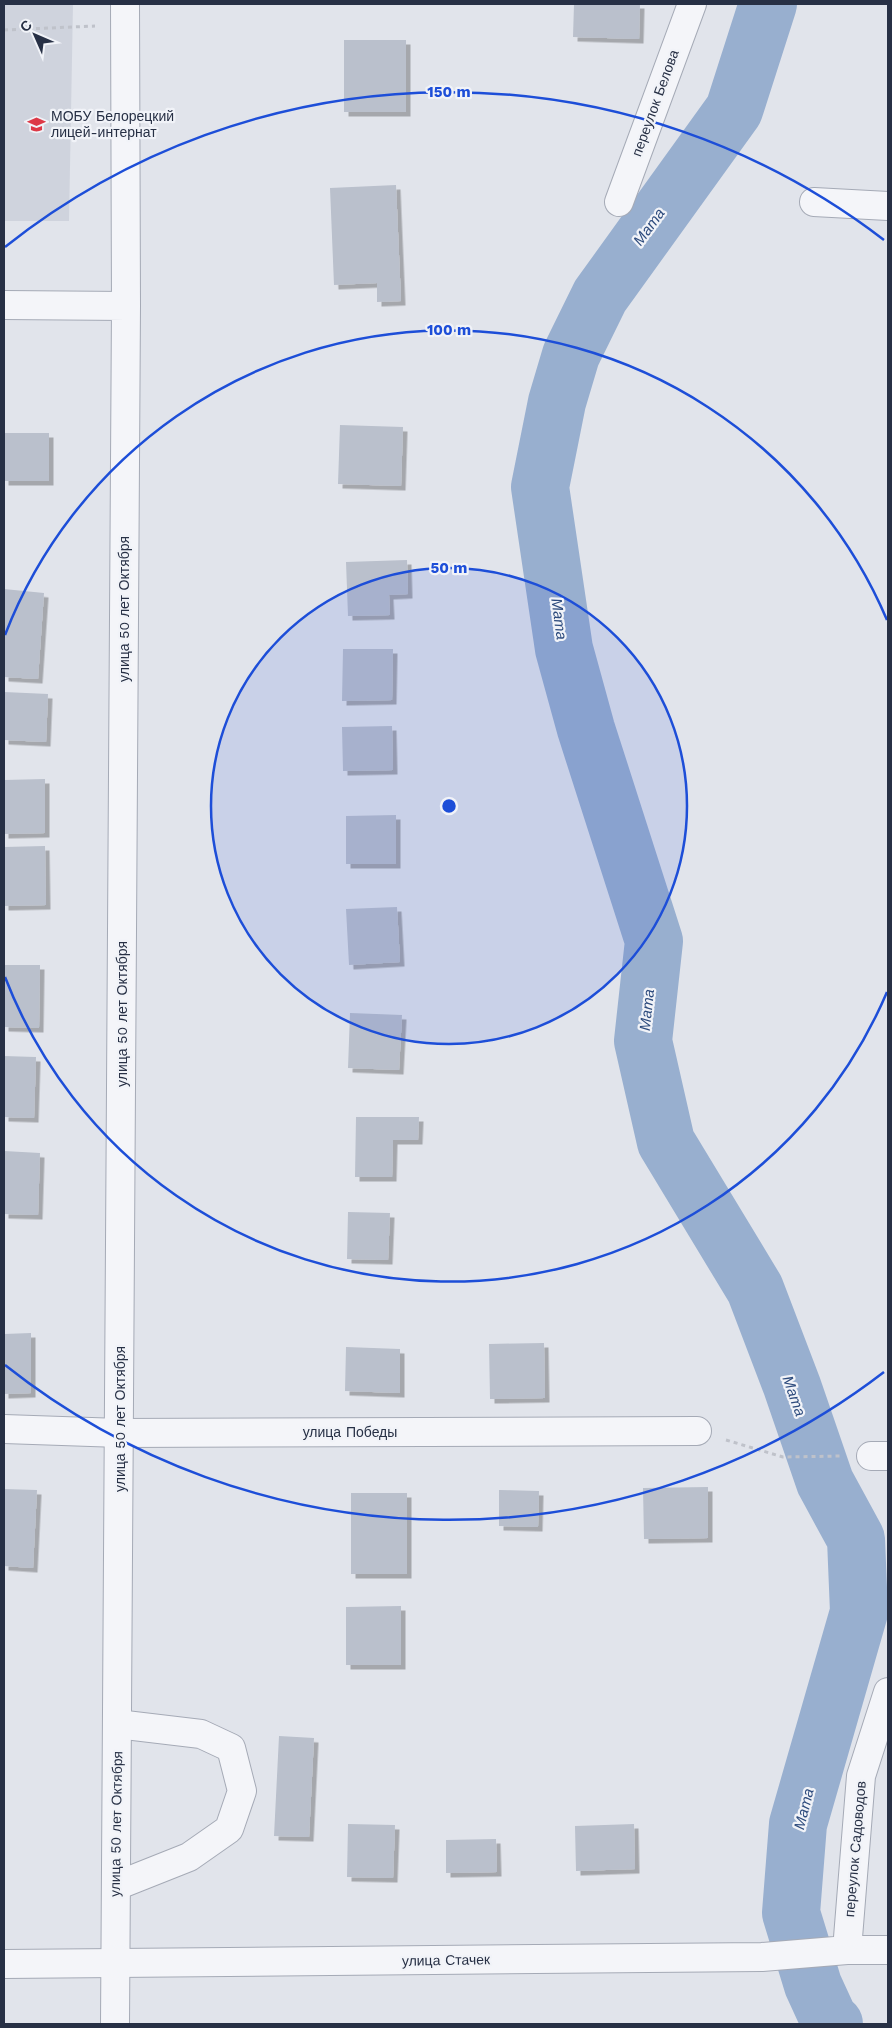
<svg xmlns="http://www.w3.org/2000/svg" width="892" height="2028" font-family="'Work Sans',sans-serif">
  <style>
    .built { fill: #cfd3dd }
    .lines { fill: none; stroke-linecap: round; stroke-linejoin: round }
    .river { stroke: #98afcf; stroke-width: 58 }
    .building { fill: #bac0cc; filter: url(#shadow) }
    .minor-casing { stroke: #a5aab6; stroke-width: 30 }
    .tertiary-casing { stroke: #a5aab6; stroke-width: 30 }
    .path { stroke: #bfc2ca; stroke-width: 3; stroke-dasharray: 4 4; stroke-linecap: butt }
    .minor { stroke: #f4f5f9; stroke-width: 28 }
    .tertiary { stroke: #f4f5f9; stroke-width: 28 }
    .ring { fill: none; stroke: #1d4ed8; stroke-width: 2.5 }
    .labels { text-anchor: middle; stroke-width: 4.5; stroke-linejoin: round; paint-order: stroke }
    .street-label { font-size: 14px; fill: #273045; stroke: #f1f3f8 }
    .poi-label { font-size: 14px; fill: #273045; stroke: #f1f3f8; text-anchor: start }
    .water-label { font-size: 15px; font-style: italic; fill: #2d4b7d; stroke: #f1f3f8 }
    .centre { fill: #1d4ed8; stroke: #f1f3f8; stroke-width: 2.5 }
    .ring-label { font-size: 15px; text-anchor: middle; font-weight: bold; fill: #1d4ed8; stroke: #f1f3f8; stroke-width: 4.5; stroke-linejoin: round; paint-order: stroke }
  </style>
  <defs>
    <filter id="shadow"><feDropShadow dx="4.5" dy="4.5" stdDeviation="0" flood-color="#0004"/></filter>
  </defs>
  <rect width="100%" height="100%" fill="#e1e4eb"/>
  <path class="built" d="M4,4H73L69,221H4Z"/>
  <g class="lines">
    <path class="river" d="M768,4L734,110L600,296L571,355L557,402L540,487L564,649L586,729L654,941L643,1041L666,1142L755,1289L792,1386L825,1482L856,1539L859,1612L798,1824L791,1913L813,1985L830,2022L834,2024"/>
  </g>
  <path class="building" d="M574,4H640L639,39L573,37Z
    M344,40H406V112H344Z
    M396,185L401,301L377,302V283L334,285L330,188Z
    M340,425L403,427L401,486L338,484Z
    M4,433H49V481H4Z
    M407,560L408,594L389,595L390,615L348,616L346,562Z
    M4,589L44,593L38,679L4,677Z
    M343,649H393L392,700L342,701Z
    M4,692L48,694L46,742L4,740Z
    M392,726L393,770L343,771L342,727Z
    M45,779V833L4,834V780Z
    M396,815V864H346V816Z
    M45,846L46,905L4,906V847Z
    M397,907L400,962L349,965L346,909Z
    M4,965H40L39,1028L4,1027Z
    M350,1013L402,1015L399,1070L348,1068Z
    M4,1056L36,1057L34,1118L4,1117Z
    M356,1117H419L418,1140H393L392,1177H355Z
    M4,1151L40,1153L38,1215L4,1214Z
    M348,1212L390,1213L388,1260L347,1259Z
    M31,1333V1393L4,1394V1334Z
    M544,1343L545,1398L490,1399L489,1344Z
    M346,1347L400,1349V1393L345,1391Z
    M708,1487V1538L644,1539L643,1488Z
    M4,1489L37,1490L33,1568L4,1566Z
    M499,1490L539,1491L538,1527L499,1526Z
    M351,1493H407V1574H351Z
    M401,1606V1665H346V1607Z
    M279,1736L314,1738L309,1837L274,1836Z
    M348,1824L395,1825L393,1878L347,1877Z
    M634,1824L635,1869L576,1871L575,1826Z
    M496,1839L497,1872L446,1873V1840Z"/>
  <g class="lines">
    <defs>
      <path id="minor" d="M619,202L692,4
        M814,202L888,206
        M4,1429L120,1433L697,1431
        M871,1456H888
        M116,1886L189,1857L229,1829L242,1791L231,1748L201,1734L117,1724
        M847,1950L861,1776L888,1692
        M4,1964L762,1957L847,1950H888"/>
      <path id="tertiary" d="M4,305L126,306
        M115,2024L126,306L125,4"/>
    </defs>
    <use href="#minor" class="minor-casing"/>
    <use href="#tertiary" class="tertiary-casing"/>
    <path class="path" d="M4,30L95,26
      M726,1440L783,1457L842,1456"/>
    <use href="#minor" class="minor"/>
    <use href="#tertiary" class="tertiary"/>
  </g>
  <circle cx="449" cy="806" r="238" fill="#1d4ed8" fill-opacity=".12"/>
  <g class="ring">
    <circle cx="449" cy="806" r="238"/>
    <path d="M887 992A476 476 0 0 1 5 977M5 635A476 476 0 0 1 887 620"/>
    <path d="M884 1372A714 714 0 0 1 5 1365M5 247A714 714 0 0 1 884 240"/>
  </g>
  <defs>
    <symbol id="school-bare" viewBox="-9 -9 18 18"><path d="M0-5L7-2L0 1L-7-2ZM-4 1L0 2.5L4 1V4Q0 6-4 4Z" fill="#dd3947" stroke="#f1f3f8" stroke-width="2.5" paint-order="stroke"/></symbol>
  </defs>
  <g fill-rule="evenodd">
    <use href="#school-bare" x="24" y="112" width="25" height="25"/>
  </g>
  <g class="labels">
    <g class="street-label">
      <text transform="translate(655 103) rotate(-70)" y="5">переулок Белова</text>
      <text transform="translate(124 609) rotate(-90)" y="5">улица 50 лет Октября</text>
      <text transform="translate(122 1014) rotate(-90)" y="5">улица 50 лет Октября</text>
      <text transform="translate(120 1419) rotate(-90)" y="5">улица 50 лет Октября</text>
      <text x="350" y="1437">улица Победы</text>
      <text transform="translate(116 1824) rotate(-89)" y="5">улица 50 лет Октября</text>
      <text transform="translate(855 1849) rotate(-85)" y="5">переулок Садоводов</text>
      <text transform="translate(446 1960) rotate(-1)" y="5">улица Стачек</text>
    </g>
    <g class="poi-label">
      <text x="51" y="121">МОБУ Белорецкий<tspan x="51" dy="16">лицей-интернат</tspan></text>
    </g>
    <g class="water-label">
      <text transform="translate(649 227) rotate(-54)" y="5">Мата</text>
      <text transform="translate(559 619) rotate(82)" y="5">Мата</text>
      <text transform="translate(647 1010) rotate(-84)" y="5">Мата</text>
      <text transform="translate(794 1396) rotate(70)" y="5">Мата</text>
      <text transform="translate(804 1809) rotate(-76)" y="5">Мата</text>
    </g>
  </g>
  <circle cx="449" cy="806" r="8" class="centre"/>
  <g class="ring-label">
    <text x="449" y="97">150 m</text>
    <text x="449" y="335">100 m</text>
    <text x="449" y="573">50 m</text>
  </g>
  <rect width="892" height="2028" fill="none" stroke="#273045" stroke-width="10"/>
  <g transform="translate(35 35) rotate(315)" stroke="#f1f3f8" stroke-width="4" paint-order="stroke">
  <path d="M0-4L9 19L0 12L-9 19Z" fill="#273045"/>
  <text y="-8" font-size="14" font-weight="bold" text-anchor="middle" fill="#273045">С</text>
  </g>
</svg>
